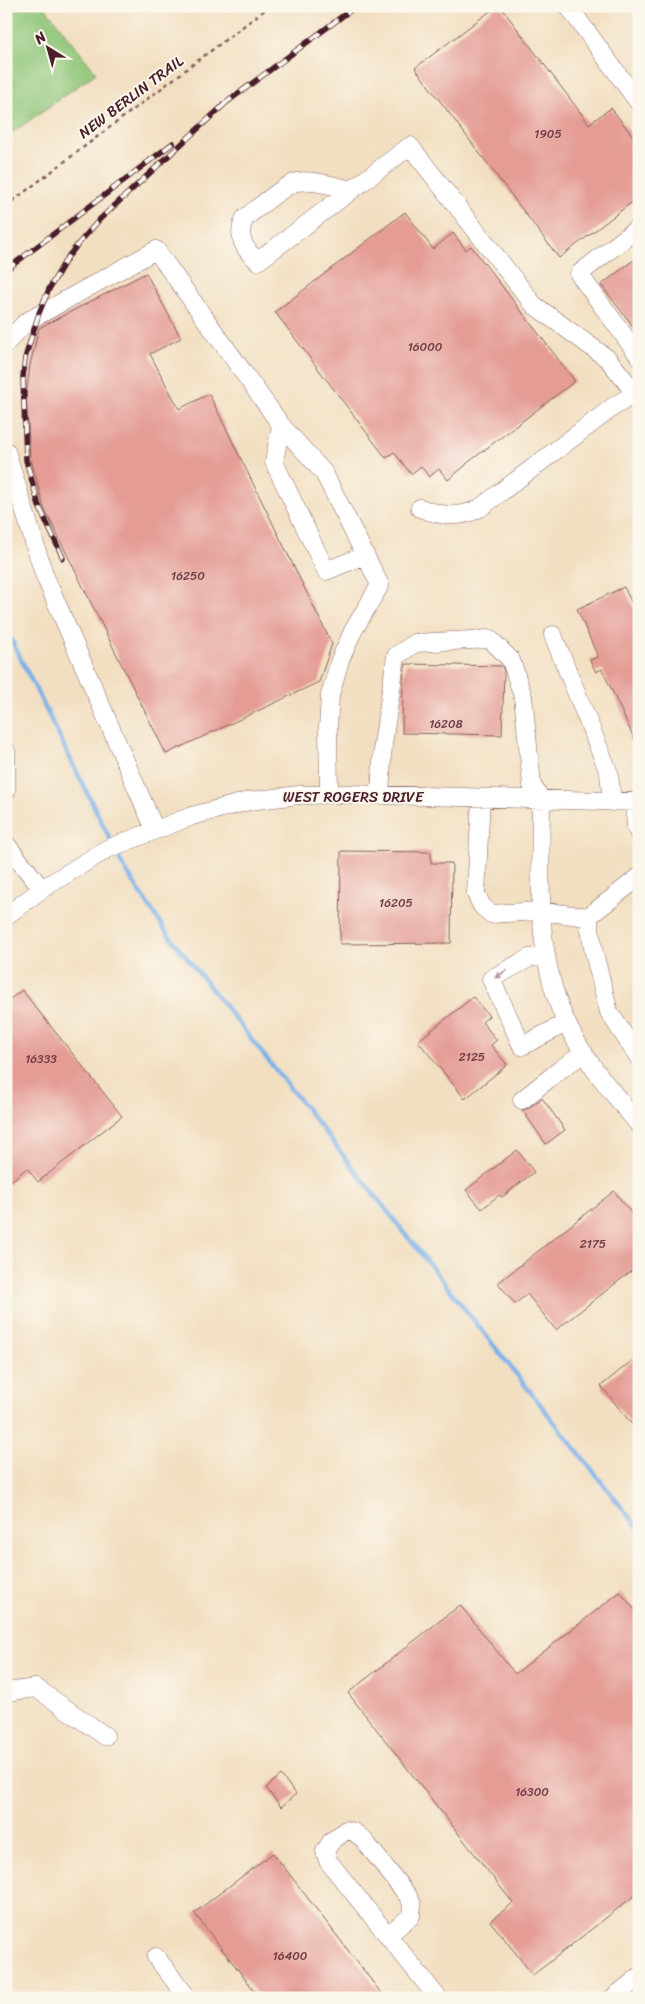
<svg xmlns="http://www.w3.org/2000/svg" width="645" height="2004" font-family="Sriracha,sans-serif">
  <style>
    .green { fill: #8fc678; stroke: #6c7252 }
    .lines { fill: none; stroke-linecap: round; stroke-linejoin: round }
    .stream { stroke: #79b0e8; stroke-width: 4.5 }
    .building { fill: #e49c95 }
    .minor-casing { stroke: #856260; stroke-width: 19 }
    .path { stroke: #856260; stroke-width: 2.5; stroke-dasharray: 4 4; stroke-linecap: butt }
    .minor { stroke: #fff; stroke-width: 18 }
    .rail-casing { stroke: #4a1f2b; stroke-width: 5.5 }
    .rail { stroke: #fbf7ec; stroke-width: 4; stroke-dasharray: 11; stroke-linecap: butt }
    .oneway { fill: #ae9aa0 }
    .labels { text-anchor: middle; stroke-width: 4; stroke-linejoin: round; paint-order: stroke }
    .number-label { font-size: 12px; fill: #703e46 }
    .street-label { font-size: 15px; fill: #4a1f2b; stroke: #fbf7ec }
  </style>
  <rect width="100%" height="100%" fill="#fbf7ec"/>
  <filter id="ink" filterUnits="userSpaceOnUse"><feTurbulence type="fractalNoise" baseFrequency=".02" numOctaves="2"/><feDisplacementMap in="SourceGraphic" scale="10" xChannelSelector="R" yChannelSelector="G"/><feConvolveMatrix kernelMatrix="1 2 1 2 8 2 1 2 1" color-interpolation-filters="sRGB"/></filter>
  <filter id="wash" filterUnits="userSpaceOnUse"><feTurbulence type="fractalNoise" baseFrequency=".0096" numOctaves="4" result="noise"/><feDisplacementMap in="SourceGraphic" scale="20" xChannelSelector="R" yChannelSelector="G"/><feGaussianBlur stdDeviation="1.12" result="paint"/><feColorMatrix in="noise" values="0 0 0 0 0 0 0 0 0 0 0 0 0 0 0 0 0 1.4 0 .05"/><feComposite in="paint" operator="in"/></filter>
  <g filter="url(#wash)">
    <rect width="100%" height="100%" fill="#f2dfc1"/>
    <path class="green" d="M6,6H44L96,73L6,137Z"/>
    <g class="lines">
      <path class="stream" d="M6,629L112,843
        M115,850L121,863L164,929L639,1529"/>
    </g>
    <g id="blocks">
      <path class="building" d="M497,6H500L589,124L611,108L639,144V197L559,258L415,68Z
        M405,212L433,249L453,233L466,250L471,246L575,381L466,464V465L448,480L439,469L429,477L421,466L411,474L394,452L386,458L275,312Z
        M639,256V334L601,285Z
        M146,273L181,338L150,354L179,409L209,394L332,644L319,682L166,754L44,508L30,456L26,396L30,365L39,328Z
        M624,587L639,618V749L602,669L596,672L590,660L598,657L577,609Z
        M406,664L502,666L504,672L502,735L402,733L403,680Z
        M341,851L431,852V863H452L451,943L340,944Z
        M22,990L122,1116L38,1182L27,1168L6,1185V1002Z
        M473,997L489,1016L482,1022L497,1040L491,1045L507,1065L465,1099L418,1041Z
        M542,1098L565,1130L546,1144L522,1110L529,1108Z
        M517,1150L534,1172L502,1197L499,1195L482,1209L466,1190Z
        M614,1191L639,1223V1265L556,1330L527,1294L515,1304L498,1283Z
        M639,1355V1433L601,1386Z
        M620,1592L639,1615V1892L533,1975L490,1921L513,1903L348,1693L460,1605L515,1674Z
        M281,1775L296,1794L281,1807L266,1788Z
        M273,1853L385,1998H260L194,1913Z"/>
    </g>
  </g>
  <g filter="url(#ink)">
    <use href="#blocks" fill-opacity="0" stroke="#856260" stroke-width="1"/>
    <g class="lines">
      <defs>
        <path id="minor" d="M568,6L639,103
          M352,190C338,187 311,179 297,182C284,185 257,209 245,218C236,236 244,250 258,261L410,146L534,305L608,359L635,393
          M639,227L579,274L639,356
          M6,343L26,322L156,250L281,425L324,473L380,585L353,631L340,660L330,695L328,728L329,794
          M281,425L274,462L326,571L365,555
          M6,451L44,574L155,830
          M420,508C441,516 459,519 480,508L613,407L639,391
          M553,635L609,773L612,802
          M6,751V791
          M380,795L383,744L396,656L415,643L490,639L511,660L523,697L532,785L541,799C541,878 533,958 570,1030C588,1065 615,1095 639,1125
          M481,798L476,894L482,906L491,914L540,911L588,917
          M634,802L636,827L639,834
          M6,844L42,889
          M639,877L588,917L594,953L609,1012L639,1058
          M6,916L42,889L107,849L192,816L249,801L299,795L349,794L639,802
          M545,955L529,958L491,979L522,1046L566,1023
          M522,1100L561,1069L584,1053
          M6,1692L36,1688L105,1736
          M388,1935L411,1916L412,1904L408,1896L363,1839L354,1832L346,1830L331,1842L325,1851L328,1861L438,1998
          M156,1957L188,1998
          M613,1998L639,1977"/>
      </defs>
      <use href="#minor" class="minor-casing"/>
      <path class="path" d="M6,206L270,6"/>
      <use href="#minor" class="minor"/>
      <defs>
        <path id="rail" d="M223,105L356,6
          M6,270L173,143
          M63,558L39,506L26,460L23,377L25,358L39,313L49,289L67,258L79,243L100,219L227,102"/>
      </defs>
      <use href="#rail" class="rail-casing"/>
      <use href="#rail" class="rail"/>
    </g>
    <defs><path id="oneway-solid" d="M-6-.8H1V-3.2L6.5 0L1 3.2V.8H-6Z" transform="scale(1.25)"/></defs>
    <use class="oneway" href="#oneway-solid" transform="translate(501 974) rotate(147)"/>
  </g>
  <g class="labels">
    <g class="number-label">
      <text x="548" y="138">1905</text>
      <text x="425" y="351">16000</text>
      <text x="188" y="580">16250</text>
      <text x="446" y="728">16208</text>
      <text x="396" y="907">16205</text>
      <text x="472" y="1061">2125</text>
      <text x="41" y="1063">16333</text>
      <text x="593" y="1248">2175</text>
      <text x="532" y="1796">16300</text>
      <text x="290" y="1960">16400</text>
    </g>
    <g class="street-label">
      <text transform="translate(131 97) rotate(-37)" y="5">NEW BERLIN TRAIL</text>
      <text x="353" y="802">WEST ROGERS DRIVE</text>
    </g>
  </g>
  <rect width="645" height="2004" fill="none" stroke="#fbf7ec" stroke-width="25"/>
  <g transform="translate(48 48) rotate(323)" stroke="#fbf7ec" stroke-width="4" paint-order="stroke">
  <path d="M0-4L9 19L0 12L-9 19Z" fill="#4a1f2b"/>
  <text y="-8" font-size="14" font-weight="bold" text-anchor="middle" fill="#4a1f2b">N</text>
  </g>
</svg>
